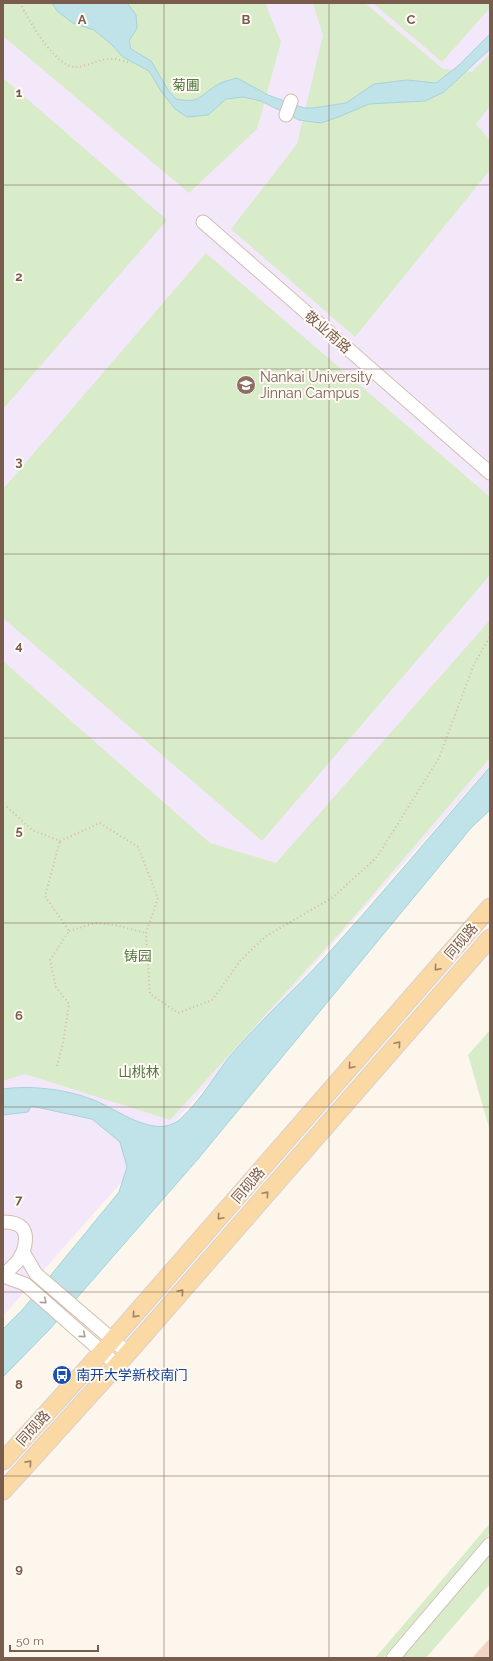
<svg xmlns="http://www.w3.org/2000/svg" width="493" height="1661" font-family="Raleway,'Noto Sans SC',sans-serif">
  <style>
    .education { fill: #f3e8fa }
    .green { fill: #d8ecc9 }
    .water { fill: #bfe3e8; stroke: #a5d3da }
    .building { fill: #f3d5c3 }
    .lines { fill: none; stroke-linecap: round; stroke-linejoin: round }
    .minor-casing { stroke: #d1beb0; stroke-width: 15 }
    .major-casing { stroke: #dad1cd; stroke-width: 19 }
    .path { stroke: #d9b8a5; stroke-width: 2; stroke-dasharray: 1 3; stroke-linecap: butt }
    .minor { stroke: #fff; stroke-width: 13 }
    .major { stroke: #fbd9a5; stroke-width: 17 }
    .oneway { stroke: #a18267 }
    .oneway2 { stroke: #af9d94 }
    .grid { fill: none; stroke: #7a5c4d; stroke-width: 1; stroke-opacity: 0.55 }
    .labels { text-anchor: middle; stroke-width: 4; stroke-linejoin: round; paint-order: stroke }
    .park-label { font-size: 14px; fill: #537a41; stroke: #fffaf3 }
    .street-label { font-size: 14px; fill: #7a5c4d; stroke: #fffaf3 }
    .education-label { font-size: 14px; fill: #785e54; stroke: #fffaf3; text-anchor: start }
    .transit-label { font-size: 14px; fill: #164399; stroke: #fffaf3; text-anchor: start }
    .grid-label { font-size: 13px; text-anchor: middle; font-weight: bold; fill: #7a5c4d; stroke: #fffaf3; stroke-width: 4; stroke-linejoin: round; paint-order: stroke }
  </style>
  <rect width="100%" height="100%" fill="#fdf6ec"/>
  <path class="education" d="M3,3H490V766L3,1316Z"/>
  <path class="green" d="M3,3H265L281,42L257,129L189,193L3,36Z
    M313,3H365L443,69L472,72L490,54V106L476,124L490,140V170L355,337L231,229L297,144L323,35Z
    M373,3H490V8L442,62Z
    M3,78L167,220L3,409Z
    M206,253L490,497V575L262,841L3,618V489Z
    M490,620V758L345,927L170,1120L25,1074L3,1081V661L210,843L276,863Z
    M490,1030V1131L468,1055Z
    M490,1523V1533L383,1658H375L465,1553Z
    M490,1555V1584L426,1658H401Z"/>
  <path class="water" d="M52,3H127L136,15L137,28L129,41L131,49L151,61L168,90L176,99C202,104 199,95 219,84C224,81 231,80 237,78L268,95L304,108H313L346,103L374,84L407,80L436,83L458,66L490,34V49L444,92L425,101L369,104L341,116L321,123L299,120L261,101L243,97L226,99L208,115L187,117L175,109L161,91L149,71L123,57L110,43L94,30L73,23L57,11Z
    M490,767V810L471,828L198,1159L49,1330L3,1377V1329L23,1309L119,1192L127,1167L120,1142L92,1119L31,1106L28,1112L3,1115V1089C30,1085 65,1089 91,1099C114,1107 145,1133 170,1125C188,1120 217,1072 230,1056C260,1021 294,990 326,956C382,894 435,830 490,767Z"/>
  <path class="building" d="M490,1638V1658H472Z"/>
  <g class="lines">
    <defs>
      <path id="minor" d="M286,115L291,101
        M203,222L490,473
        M3,1222C25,1222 29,1233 23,1252L36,1274L128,1353
        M3,1276L25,1284L117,1365
        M3,1276L18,1261L23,1252
        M393,1658L490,1544"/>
      <path id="major" d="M3,1461L102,1352L490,907
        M3,1491L128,1353L490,938"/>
    </defs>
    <use href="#minor" class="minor-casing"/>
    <use href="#major" class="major-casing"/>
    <path class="path" d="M20,3C29,20 55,69 78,67C88,66 99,59 110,59C117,58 125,62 131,63
      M3,808L7,807L32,830L60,841L100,823L138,847L158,898L146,933L150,994L178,1013L212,1000L241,960L266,936L332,898L377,857L439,758L474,664L490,637
      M69,931L95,923L115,925L146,933
      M57,1066L63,1043L69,1004L56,987L50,960L69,931L45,896L60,841"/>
    <use href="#minor" class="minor"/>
    <use href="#major" class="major"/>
  </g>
  <defs><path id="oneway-chevron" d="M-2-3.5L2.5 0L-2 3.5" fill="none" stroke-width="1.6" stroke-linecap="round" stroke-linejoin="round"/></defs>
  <g class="oneway">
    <use href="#oneway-chevron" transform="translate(437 968) rotate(131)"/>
    <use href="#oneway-chevron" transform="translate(398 1044) rotate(-49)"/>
    <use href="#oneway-chevron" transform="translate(351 1066) rotate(131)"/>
    <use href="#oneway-chevron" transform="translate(266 1194) rotate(-49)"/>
    <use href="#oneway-chevron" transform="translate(220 1217) rotate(131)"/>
    <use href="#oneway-chevron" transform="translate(181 1292) rotate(-49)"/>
    <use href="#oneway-chevron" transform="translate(135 1315) rotate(131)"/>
    <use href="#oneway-chevron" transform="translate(29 1463) rotate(-48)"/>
  </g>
  <g class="oneway2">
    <use href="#oneway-chevron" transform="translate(44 1301) rotate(41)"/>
    <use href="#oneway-chevron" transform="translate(83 1335) rotate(41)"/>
  </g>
  <path class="grid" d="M164,3V1658M329,3V1658M3,185H490M3,369H490M3,554H490M3,738H490M3,923H490M3,1107H490M3,1292H490M3,1476H490"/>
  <defs>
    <symbol id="university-disc" viewBox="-11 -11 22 22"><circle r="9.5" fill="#8d6e63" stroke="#fffaf3"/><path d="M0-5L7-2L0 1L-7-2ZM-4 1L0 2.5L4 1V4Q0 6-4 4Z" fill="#fff"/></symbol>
    <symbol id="bus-disc" viewBox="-11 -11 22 22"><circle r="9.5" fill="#1a4fb4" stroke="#fffaf3"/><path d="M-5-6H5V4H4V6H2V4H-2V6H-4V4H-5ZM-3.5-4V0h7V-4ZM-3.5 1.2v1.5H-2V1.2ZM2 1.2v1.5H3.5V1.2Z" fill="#fff"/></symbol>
  </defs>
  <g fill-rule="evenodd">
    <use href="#university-disc" x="235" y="374" width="22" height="22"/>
    <use href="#bus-disc" x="51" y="1364" width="22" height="22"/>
  </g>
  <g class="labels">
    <g class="park-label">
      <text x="186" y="90">菊圃</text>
      <text x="138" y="961">铸园</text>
      <text x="139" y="1077">山桃林</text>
    </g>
    <g class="street-label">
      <text transform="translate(328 332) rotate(41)" y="5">敬业南路</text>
      <text transform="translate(461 941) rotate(-49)" y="5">同砚路</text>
      <text transform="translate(248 1185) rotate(-49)" y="5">同砚路</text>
      <text transform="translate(33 1428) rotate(-48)" y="5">同砚路</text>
    </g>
    <g class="education-label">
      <text x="260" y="382">Nankai University<tspan x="260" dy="16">Jinnan Campus</tspan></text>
    </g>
    <g class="transit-label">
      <text x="76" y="1380">南开大学新校南门</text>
    </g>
  </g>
  <g class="grid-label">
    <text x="82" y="24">A</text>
    <text x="246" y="24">B</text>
    <text x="411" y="24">C</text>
    <text x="19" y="97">1</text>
    <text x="19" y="281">2</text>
    <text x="19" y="466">3</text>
    <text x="19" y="650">4</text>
    <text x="19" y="835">5</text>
    <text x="19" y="1020">6</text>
    <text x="19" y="1204">7</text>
    <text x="19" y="1389">8</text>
    <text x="19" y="1573">9</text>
  </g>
  <rect width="493" height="1661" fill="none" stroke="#7a5c4d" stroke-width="8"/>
  <path d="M10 1645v6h88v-6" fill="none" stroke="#7a5c4d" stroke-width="2"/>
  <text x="16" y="1645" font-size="12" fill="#7a5c4d" stroke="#fffaf3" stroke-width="3" paint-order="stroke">50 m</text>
</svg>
